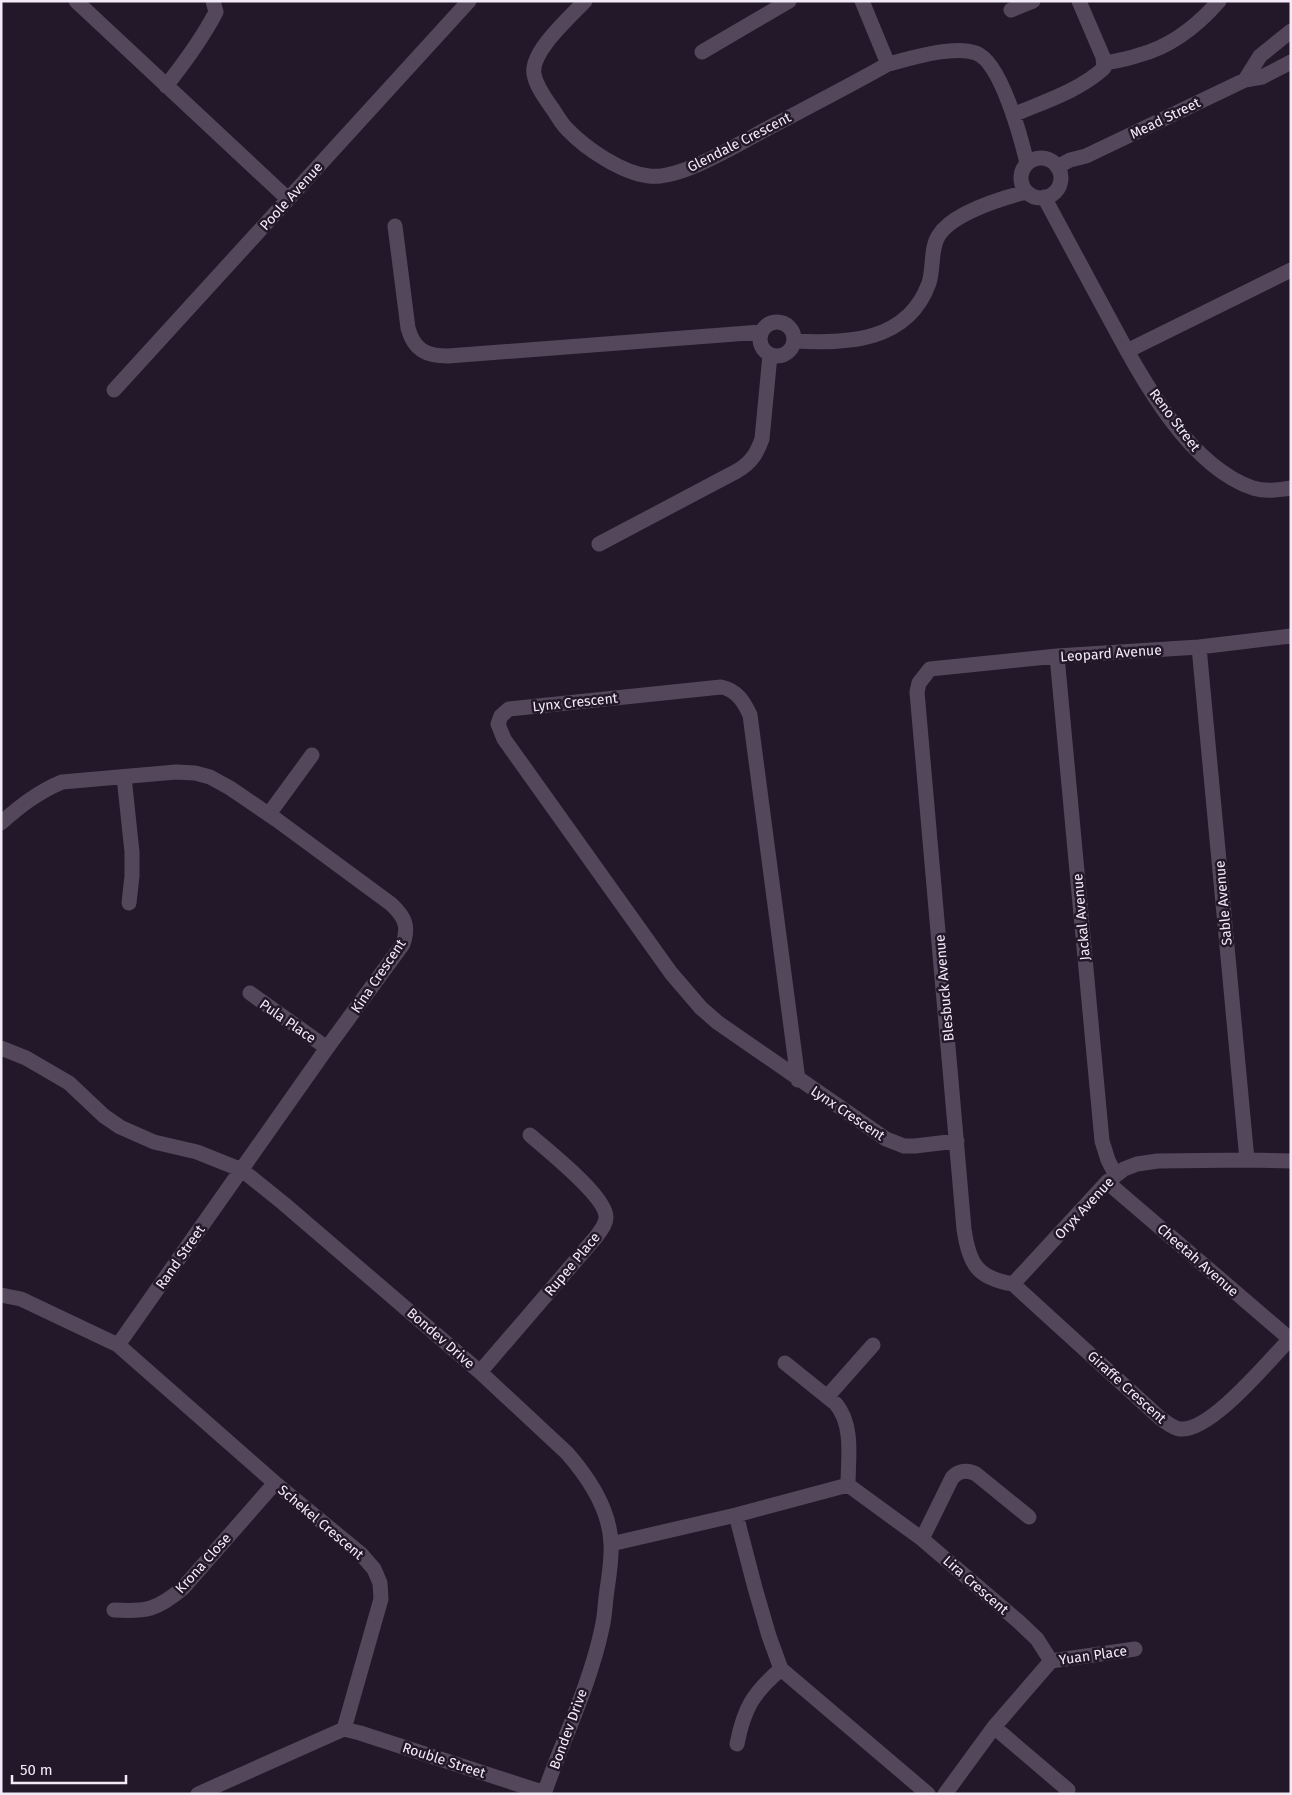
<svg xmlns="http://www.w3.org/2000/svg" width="1292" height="1795" font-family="'Fira Sans',sans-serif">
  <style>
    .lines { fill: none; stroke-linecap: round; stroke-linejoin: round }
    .minor { stroke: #54475b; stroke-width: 15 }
    .labels { text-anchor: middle; stroke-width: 5; stroke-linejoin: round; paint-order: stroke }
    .street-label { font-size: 14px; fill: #f2ebf7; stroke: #231829 }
  </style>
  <rect width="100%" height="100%" fill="#231829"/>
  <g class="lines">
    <path class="minor" d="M76,1L288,199
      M585,1C570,17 530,52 534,74C536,86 545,98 552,108C557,115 561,123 567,129C586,149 622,173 649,176C682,180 743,141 774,125C812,105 851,85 888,64C912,58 952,45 976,53C1001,62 1021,138 1027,163
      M862,1L888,64
      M1011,10L1033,1
      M702,52L789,1
      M1105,63C1116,61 1128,59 1139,55C1170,47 1198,25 1219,1
      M1245,80L1260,56L1291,31
      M166,86C185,62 202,39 216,12L213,1
      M1013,115C1043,102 1079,91 1104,68L1103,57L1079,1
      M1021 178a20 20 0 1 1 40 0a20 20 0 1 1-40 0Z
      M1057,167L1070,160L1086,156L1245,80L1262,77L1291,62
      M1044,197C1065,236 1086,275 1107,314C1139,373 1186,465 1253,488C1266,492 1278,490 1291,488
      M395,226L408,328C414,350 426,356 448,356L761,332
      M760 339a17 17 0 1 1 34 0a17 17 0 1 1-34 0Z
      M794,341C847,344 908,342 929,283C934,268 930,248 939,235C953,213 1003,198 1026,192
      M1127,351L1291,270
      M114,390L469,1
      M599,544L737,471C751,463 757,453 762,439L770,355
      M1199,647L1247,1160
      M1057,656L1102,1141L1108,1160L1115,1174
      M124,777L132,852V876L129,903
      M269,814L312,755
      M1,823C20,806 38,792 62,782L176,772L195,773L210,777L230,788L277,820L391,904C405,917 409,926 403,944L327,1048L118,1345
      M250,993L327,1048
      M1,1048L26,1058L69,1083L104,1116L120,1127L154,1142L197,1152L242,1170L283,1203L480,1372L567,1453C589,1478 610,1510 611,1544C612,1559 609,1575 607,1590C605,1603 605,1616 602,1628C590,1685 563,1739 544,1794
      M798,1080L750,715C744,702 737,690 721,687L509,709L501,716L498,724L504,739L671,973L701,1008L717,1022L886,1139L904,1146H915L957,1141
      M1107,1182L1290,1339
      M1013,1284C977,1278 969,1264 964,1229L917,692L919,683L930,669L1057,656L1199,647L1291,636
      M1013,1284L1160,1418C1166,1422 1172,1428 1180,1429C1211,1432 1269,1360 1291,1338
      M1013,1284L1107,1182L1124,1169L1137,1164L1158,1161L1247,1160L1291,1161
      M1,1295L21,1299L118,1345L275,1483L361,1554L374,1569L380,1583L381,1599L344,1729L198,1794
      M785,1363L836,1404C854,1426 848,1459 848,1485
      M480,1372L596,1237C600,1231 606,1225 606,1217C606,1196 547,1150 530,1135
      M827,1397L873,1345
      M848,1485L922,1539L1018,1621L1037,1639L1051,1661
      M736,1515L755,1588L769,1636L781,1669L928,1794
      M922,1539L952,1478C958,1471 967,1469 976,1474L1029,1517
      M611,1544L736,1515L848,1485
      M114,1610C146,1612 157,1610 183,1588L275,1483
      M1051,1661L1135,1649
      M994,1727L1068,1790
      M344,1729L360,1733L545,1793
      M737,1744C744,1708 753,1693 781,1669
      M945,1794L994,1727L1051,1661"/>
  </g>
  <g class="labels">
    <g class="street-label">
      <text transform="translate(1165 118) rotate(-26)" y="5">Mead Street</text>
      <text transform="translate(739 142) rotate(-27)" y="5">Glendale Crescent</text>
      <text transform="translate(291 196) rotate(-48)" y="5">Poole Avenue</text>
      <text transform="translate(1175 420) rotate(53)" y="5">Reno Street</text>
      <text transform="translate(1111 653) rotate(-4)" y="5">Leopard Avenue</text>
      <text transform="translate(575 702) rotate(-6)" y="5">Lynx Crescent</text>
      <text transform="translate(1223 903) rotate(-95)" y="5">Sable Avenue</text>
      <text transform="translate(1081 917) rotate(-95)" y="5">Jackal Avenue</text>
      <text transform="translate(378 976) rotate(-56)" y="5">Kina Crescent</text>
      <text transform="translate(944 988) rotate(-95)" y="5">Blesbuck Avenue</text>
      <text transform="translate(288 1021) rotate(35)" y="5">Pula Place</text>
      <text transform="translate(848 1113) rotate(34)" y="5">Lynx Crescent</text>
      <text transform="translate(1084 1208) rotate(-47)" y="5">Oryx Avenue</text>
      <text transform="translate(180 1257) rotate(-55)" y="5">Rand Street</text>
      <text transform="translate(1198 1260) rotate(41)" y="5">Cheetah Avenue</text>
      <text transform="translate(572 1264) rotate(-50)" y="5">Rupee Place</text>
      <text transform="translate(441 1338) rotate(41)" y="5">Bondev Drive</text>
      <text transform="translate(1127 1387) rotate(42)" y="5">Giraffe Crescent</text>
      <text transform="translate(321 1522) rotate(40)" y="5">Schekel Crescent</text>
      <text transform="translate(203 1563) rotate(-48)" y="5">Krona Close</text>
      <text transform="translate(976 1585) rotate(41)" y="5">Lira Crescent</text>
      <text transform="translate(1093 1655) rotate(-8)" y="5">Yuan Place</text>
      <text transform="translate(568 1729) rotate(-70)" y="5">Bondev Drive</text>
      <text transform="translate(444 1760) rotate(18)" y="5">Rouble Street</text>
    </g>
  </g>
  <rect width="1292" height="1795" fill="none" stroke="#f2ebf7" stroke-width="5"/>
  <path d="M12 1775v8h114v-8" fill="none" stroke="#f2ebf7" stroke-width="2.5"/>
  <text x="20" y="1775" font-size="15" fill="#f2ebf7" stroke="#231829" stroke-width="4" paint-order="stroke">50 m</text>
</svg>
